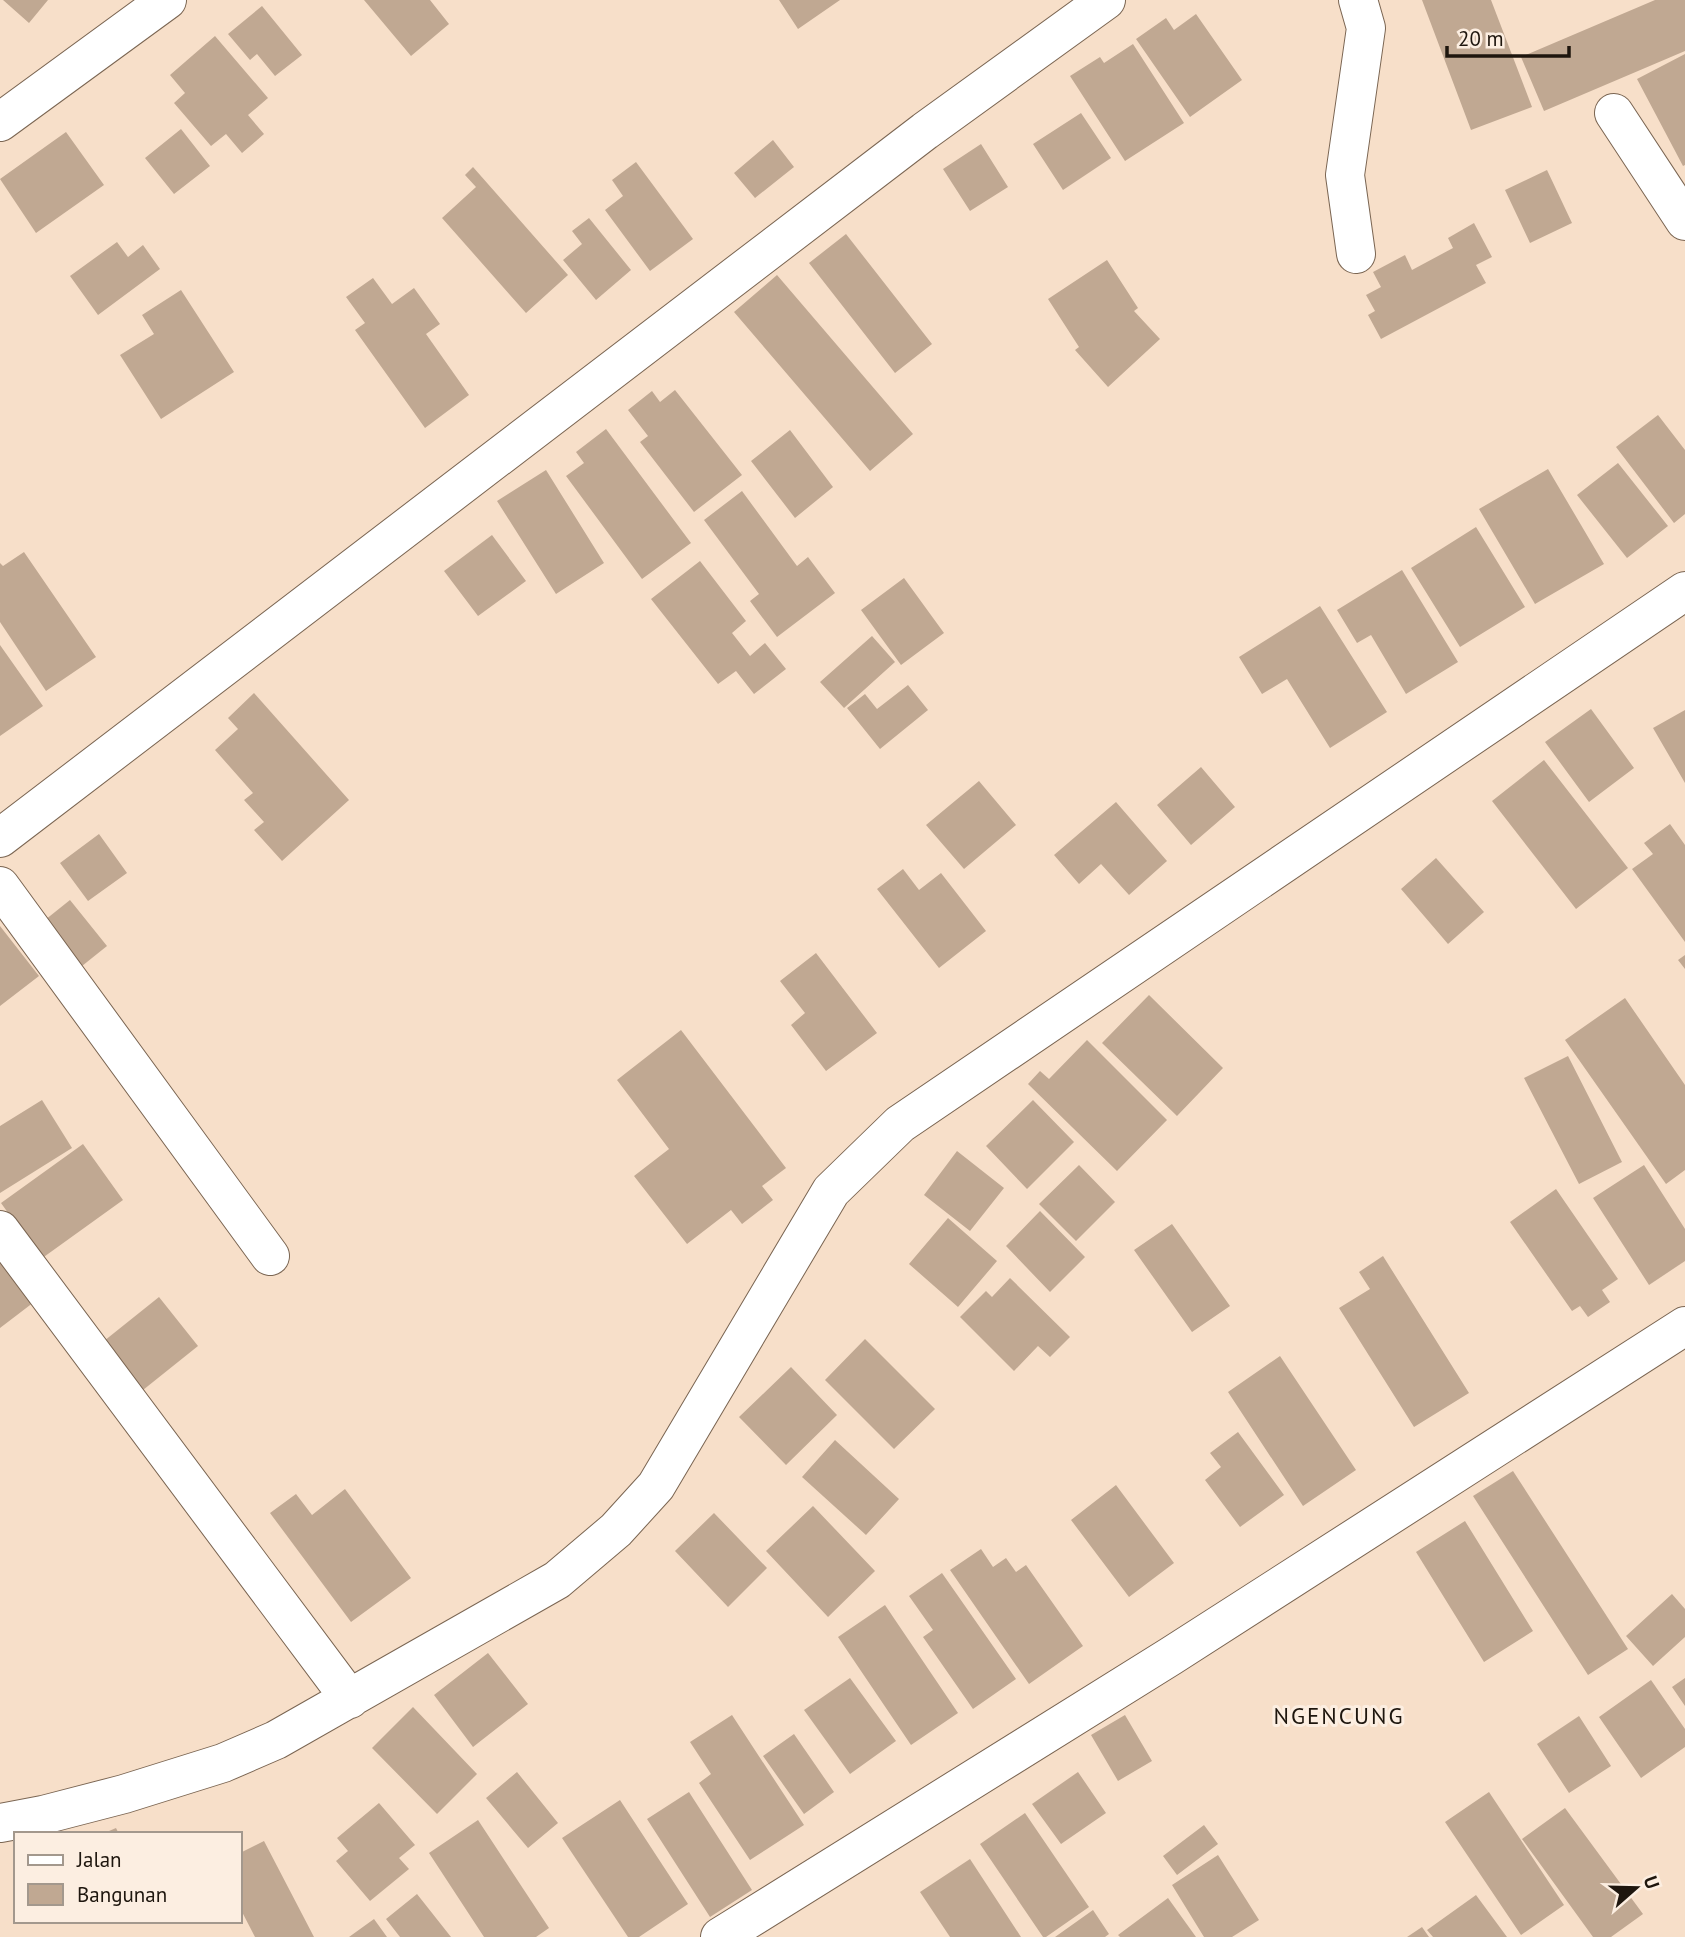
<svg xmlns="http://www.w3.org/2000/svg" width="1685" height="1937" font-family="'PT Sans',sans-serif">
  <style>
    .building { fill: #c0a892 }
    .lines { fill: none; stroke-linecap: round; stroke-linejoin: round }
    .minor-casing { stroke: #7a6552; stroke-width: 40 }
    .minor { stroke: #fff; stroke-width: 38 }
    .labels { text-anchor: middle; stroke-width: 6; stroke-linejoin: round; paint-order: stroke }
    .quarter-label { font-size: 23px; letter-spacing: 2px; fill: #1e160e; stroke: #fceee1 }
  </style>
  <rect width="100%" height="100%" fill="#f7dfc9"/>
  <path class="building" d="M3,0H48L29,23Z
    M364,0H430L449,24L411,56Z
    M779,0H840L798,29Z
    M1422,0H1491L1532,107L1471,130Z
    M1655,0H1685V51L1544,111L1521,57Z
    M262,6L302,55L275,76L257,54L250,60L228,34Z
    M1196,14L1242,80L1190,117L1136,39L1166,18L1174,30Z
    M215,36L268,98L248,115L264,134L242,153L226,134L211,146L174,103L185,93L170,75Z
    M1133,44L1184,123L1125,161L1070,76L1100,57L1104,63Z
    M1685,54V165L1683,166L1637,79Z
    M1081,113L1111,158L1063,190L1033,144Z
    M181,129L210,166L174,194L145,158Z
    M66,132L104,185L36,233L0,179Z
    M773,140L794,167L755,198L734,173Z
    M981,144L1008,187L970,211L943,169Z
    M636,162L693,239L650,271L605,210L623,196L612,180Z
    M473,167L568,275L526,313L442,218L476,187L465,175Z
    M1547,170L1572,223L1530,243L1505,190Z
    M589,218L631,270L596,300L563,260L582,244L572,231Z
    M1474,223L1492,257L1476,265L1486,283L1381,339L1368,315L1375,311L1366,295L1381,287L1373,272L1405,255L1412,270L1453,248L1448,238Z
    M846,234L932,344L895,373L809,263Z
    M117,242L128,257L143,245L160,269L98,315L70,276Z
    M1107,260L1138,308L1134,311L1160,339L1108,387L1075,350L1079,347L1048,299Z
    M777,275L913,434L870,471L734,312Z
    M373,278L392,304L414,288L440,324L426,334L469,395L425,428L355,330L365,323L346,297Z
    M181,290L234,372L161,419L120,355L154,334L142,315Z
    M675,390L742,475L694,512L640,442L648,436L628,410L652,391L660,402Z
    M1658,415L1685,450V514L1674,523L1616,447Z
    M606,429L691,543L642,579L566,476L584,463L576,452Z
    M790,430L833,487L795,518L751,461Z
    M1618,463L1668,526L1627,558L1577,495Z
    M1548,469L1604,564L1535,604L1479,509Z
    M546,470L604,563L556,594L497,501Z
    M742,491L797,566L808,557L835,593L777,637L750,601L759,594L704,520Z
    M1476,527L1525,607L1460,647L1411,568Z
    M492,535L526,581L478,616L444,571Z
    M24,552L96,657L46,691L0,622V563L3,566Z
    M700,561L746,621L732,633L750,656L765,643L786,669L754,694L736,671L718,684L651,599Z
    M1402,570L1458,662L1406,694L1371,635L1357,643L1337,610Z
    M904,578L944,633L901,665L861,610Z
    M1320,606L1387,712L1330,748L1287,679L1262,694L1239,657Z
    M872,636L895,662L844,708L820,682Z
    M0,645L43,706L0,736Z
    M908,685L928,710L880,749L847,708L865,694L877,709Z
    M254,693L349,800L282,861L254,830L264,822L244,800L253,793L215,750L238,729L228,718Z
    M1591,709L1634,768L1589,802L1545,742Z
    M1685,710V783L1653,728Z
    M1544,760L1628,868L1576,909L1492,801Z
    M1201,767L1235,807L1191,845L1157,805Z
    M979,781L1016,825L964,869L926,825Z
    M1116,802L1167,861L1129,895L1101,864L1079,884L1054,855Z
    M1670,824L1685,845V942L1632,869L1653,854L1644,843Z
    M99,834L127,873L88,901L60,863Z
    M1436,858L1484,912L1448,944L1401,889Z
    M903,869L919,890L941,873L986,931L939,968L877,889Z
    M70,900L107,946L77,970L40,924Z
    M0,926L39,976L0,1006Z
    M816,953L877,1033L826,1071L791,1025L805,1013L780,981Z
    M1685,955V969L1678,960Z
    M1149,995L1223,1068L1177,1116L1102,1043Z
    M1625,998L1685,1085V1170L1666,1184L1565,1040Z
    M681,1030L786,1168L762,1186L773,1200L742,1224L731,1210L687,1244L634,1176L669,1149L617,1080Z
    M1087,1040L1167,1120L1117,1171L1028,1084L1040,1071L1049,1079Z
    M1568,1056L1622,1162L1579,1184L1524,1078Z
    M42,1100L72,1148L0,1193V1126Z
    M1033,1100L1074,1142L1027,1189L986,1146Z
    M83,1144L123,1200L41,1259L1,1203Z
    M957,1151L1004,1188L970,1231L924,1195Z
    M1079,1165L1115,1202L1076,1241L1039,1204Z
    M1644,1165L1685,1229V1261L1649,1285L1593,1198Z
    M1556,1189L1618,1279L1602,1290L1610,1302L1588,1317L1580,1306L1572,1311L1510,1222Z
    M1040,1211L1085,1257L1050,1292L1006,1246Z
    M948,1218L997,1261L958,1307L909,1264Z
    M1172,1224L1230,1306L1192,1332L1134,1250Z
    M0,1248L38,1299L0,1328Z
    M1383,1256L1469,1393L1414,1427L1339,1308L1370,1289L1359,1272Z
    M1010,1278L1070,1337L1050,1357L1038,1346L1014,1371L960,1317L986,1291L992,1297Z
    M159,1297L198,1346L143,1390L104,1341Z
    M865,1339L935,1409L894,1449L825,1380Z
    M1280,1356L1356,1470L1303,1506L1228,1392Z
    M791,1367L837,1415L786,1465L739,1417Z
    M1238,1432L1284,1495L1240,1527L1205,1480L1221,1467L1210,1453Z
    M835,1440L899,1499L866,1535L802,1477Z
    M1513,1471L1628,1649L1588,1675L1473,1496Z
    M1116,1485L1174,1563L1129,1597L1071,1520Z
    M345,1489L411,1578L351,1622L270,1513L296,1494L312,1515Z
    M813,1506L875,1571L828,1617L766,1551Z
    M714,1513L767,1568L728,1607L675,1551Z
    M1465,1521L1533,1631L1484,1662L1416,1552Z
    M981,1549L993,1567L1006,1558L1016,1572L1026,1565L1083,1646L1029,1684L950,1570Z
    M942,1573L1016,1679L973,1709L923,1637L933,1630L909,1596Z
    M1672,1594L1685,1609V1637L1653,1666L1626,1636Z
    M885,1605L958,1713L911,1745L838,1637Z
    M488,1653L528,1704L473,1747L434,1695Z
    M850,1678L896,1741L850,1774L804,1710Z
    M1685,1678V1706L1672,1687Z
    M1651,1680L1685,1729V1747L1641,1778L1599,1717Z
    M413,1707L477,1774L437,1814L372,1748Z
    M732,1715L804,1825L750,1860L699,1783L711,1774L690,1742Z
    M1125,1715L1152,1761L1118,1781L1091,1735Z
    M1579,1716L1611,1766L1569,1793L1537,1744Z
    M794,1734L834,1792L804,1814L763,1756Z
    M517,1772L558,1823L528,1848L486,1798Z
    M1078,1772L1106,1813L1061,1844L1032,1804Z
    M689,1792L752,1890L710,1917L647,1819Z
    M1489,1792L1564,1905L1521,1935L1445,1822Z
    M620,1800L688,1904L639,1937H628L562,1838Z
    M379,1803L415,1845L399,1858L409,1869L370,1901L336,1861L348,1851L337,1838Z
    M1565,1808L1643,1914L1611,1937H1593L1522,1839Z
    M1025,1813L1089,1907L1046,1937H1043L980,1844Z
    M478,1820L549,1928L536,1937H484L429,1853Z
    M1204,1825L1218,1844L1177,1875L1163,1856Z
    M116,1828L119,1834H102Z
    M264,1841L314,1937H255L240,1908V1853Z
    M1218,1855L1259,1920L1232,1937H1204L1172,1885Z
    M970,1859L1021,1937H950L920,1892Z
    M417,1894L451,1937H400L386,1919Z
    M1476,1895L1507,1937H1433L1427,1930Z
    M1168,1898L1196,1937H1120L1118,1935Z
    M1093,1910L1109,1934L1105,1937H1055Z
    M374,1919L387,1937H349Z
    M1422,1927L1429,1937H1407Z"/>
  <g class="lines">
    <defs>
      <path id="minor" d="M1614,113L1685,221
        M0,122L167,0
        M1356,254L1345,175L1366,28L1358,0
        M0,838L925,131L1106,0
        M0,886L270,1256
        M0,1230L350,1699
        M0,1823L43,1815L124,1794L223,1763L276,1740L557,1580L616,1530L656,1486L831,1191L900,1124L1685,591
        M720,1937L1171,1656L1685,1326"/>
    </defs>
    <use href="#minor" class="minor-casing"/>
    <use href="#minor" class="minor"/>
  </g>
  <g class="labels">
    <g class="quarter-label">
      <text x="1339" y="1724">NGENCUNG</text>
    </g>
  </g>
  <rect x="14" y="1832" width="228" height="91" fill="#fceee1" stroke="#a3988d" stroke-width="2"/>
  <rect x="28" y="1855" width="35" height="10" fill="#ffffff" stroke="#a3988d" stroke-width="2"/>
  <text x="77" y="1867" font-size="21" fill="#1e160e">Jalan</text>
  <rect x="28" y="1884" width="35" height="21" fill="#c0a892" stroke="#a3988d" stroke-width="2"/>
  <text x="77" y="1902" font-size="21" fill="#1e160e">Bangunan</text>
  <g transform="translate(1636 1888) rotate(70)" stroke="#fceee1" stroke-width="5" paint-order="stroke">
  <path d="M0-5L12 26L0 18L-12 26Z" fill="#1e160e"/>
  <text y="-10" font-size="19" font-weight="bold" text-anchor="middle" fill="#1e160e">U</text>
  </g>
  <path d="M1447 46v10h122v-10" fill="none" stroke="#1e160e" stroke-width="3.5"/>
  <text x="1458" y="46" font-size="21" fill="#1e160e" stroke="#fceee1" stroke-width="5" paint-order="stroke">20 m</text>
</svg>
